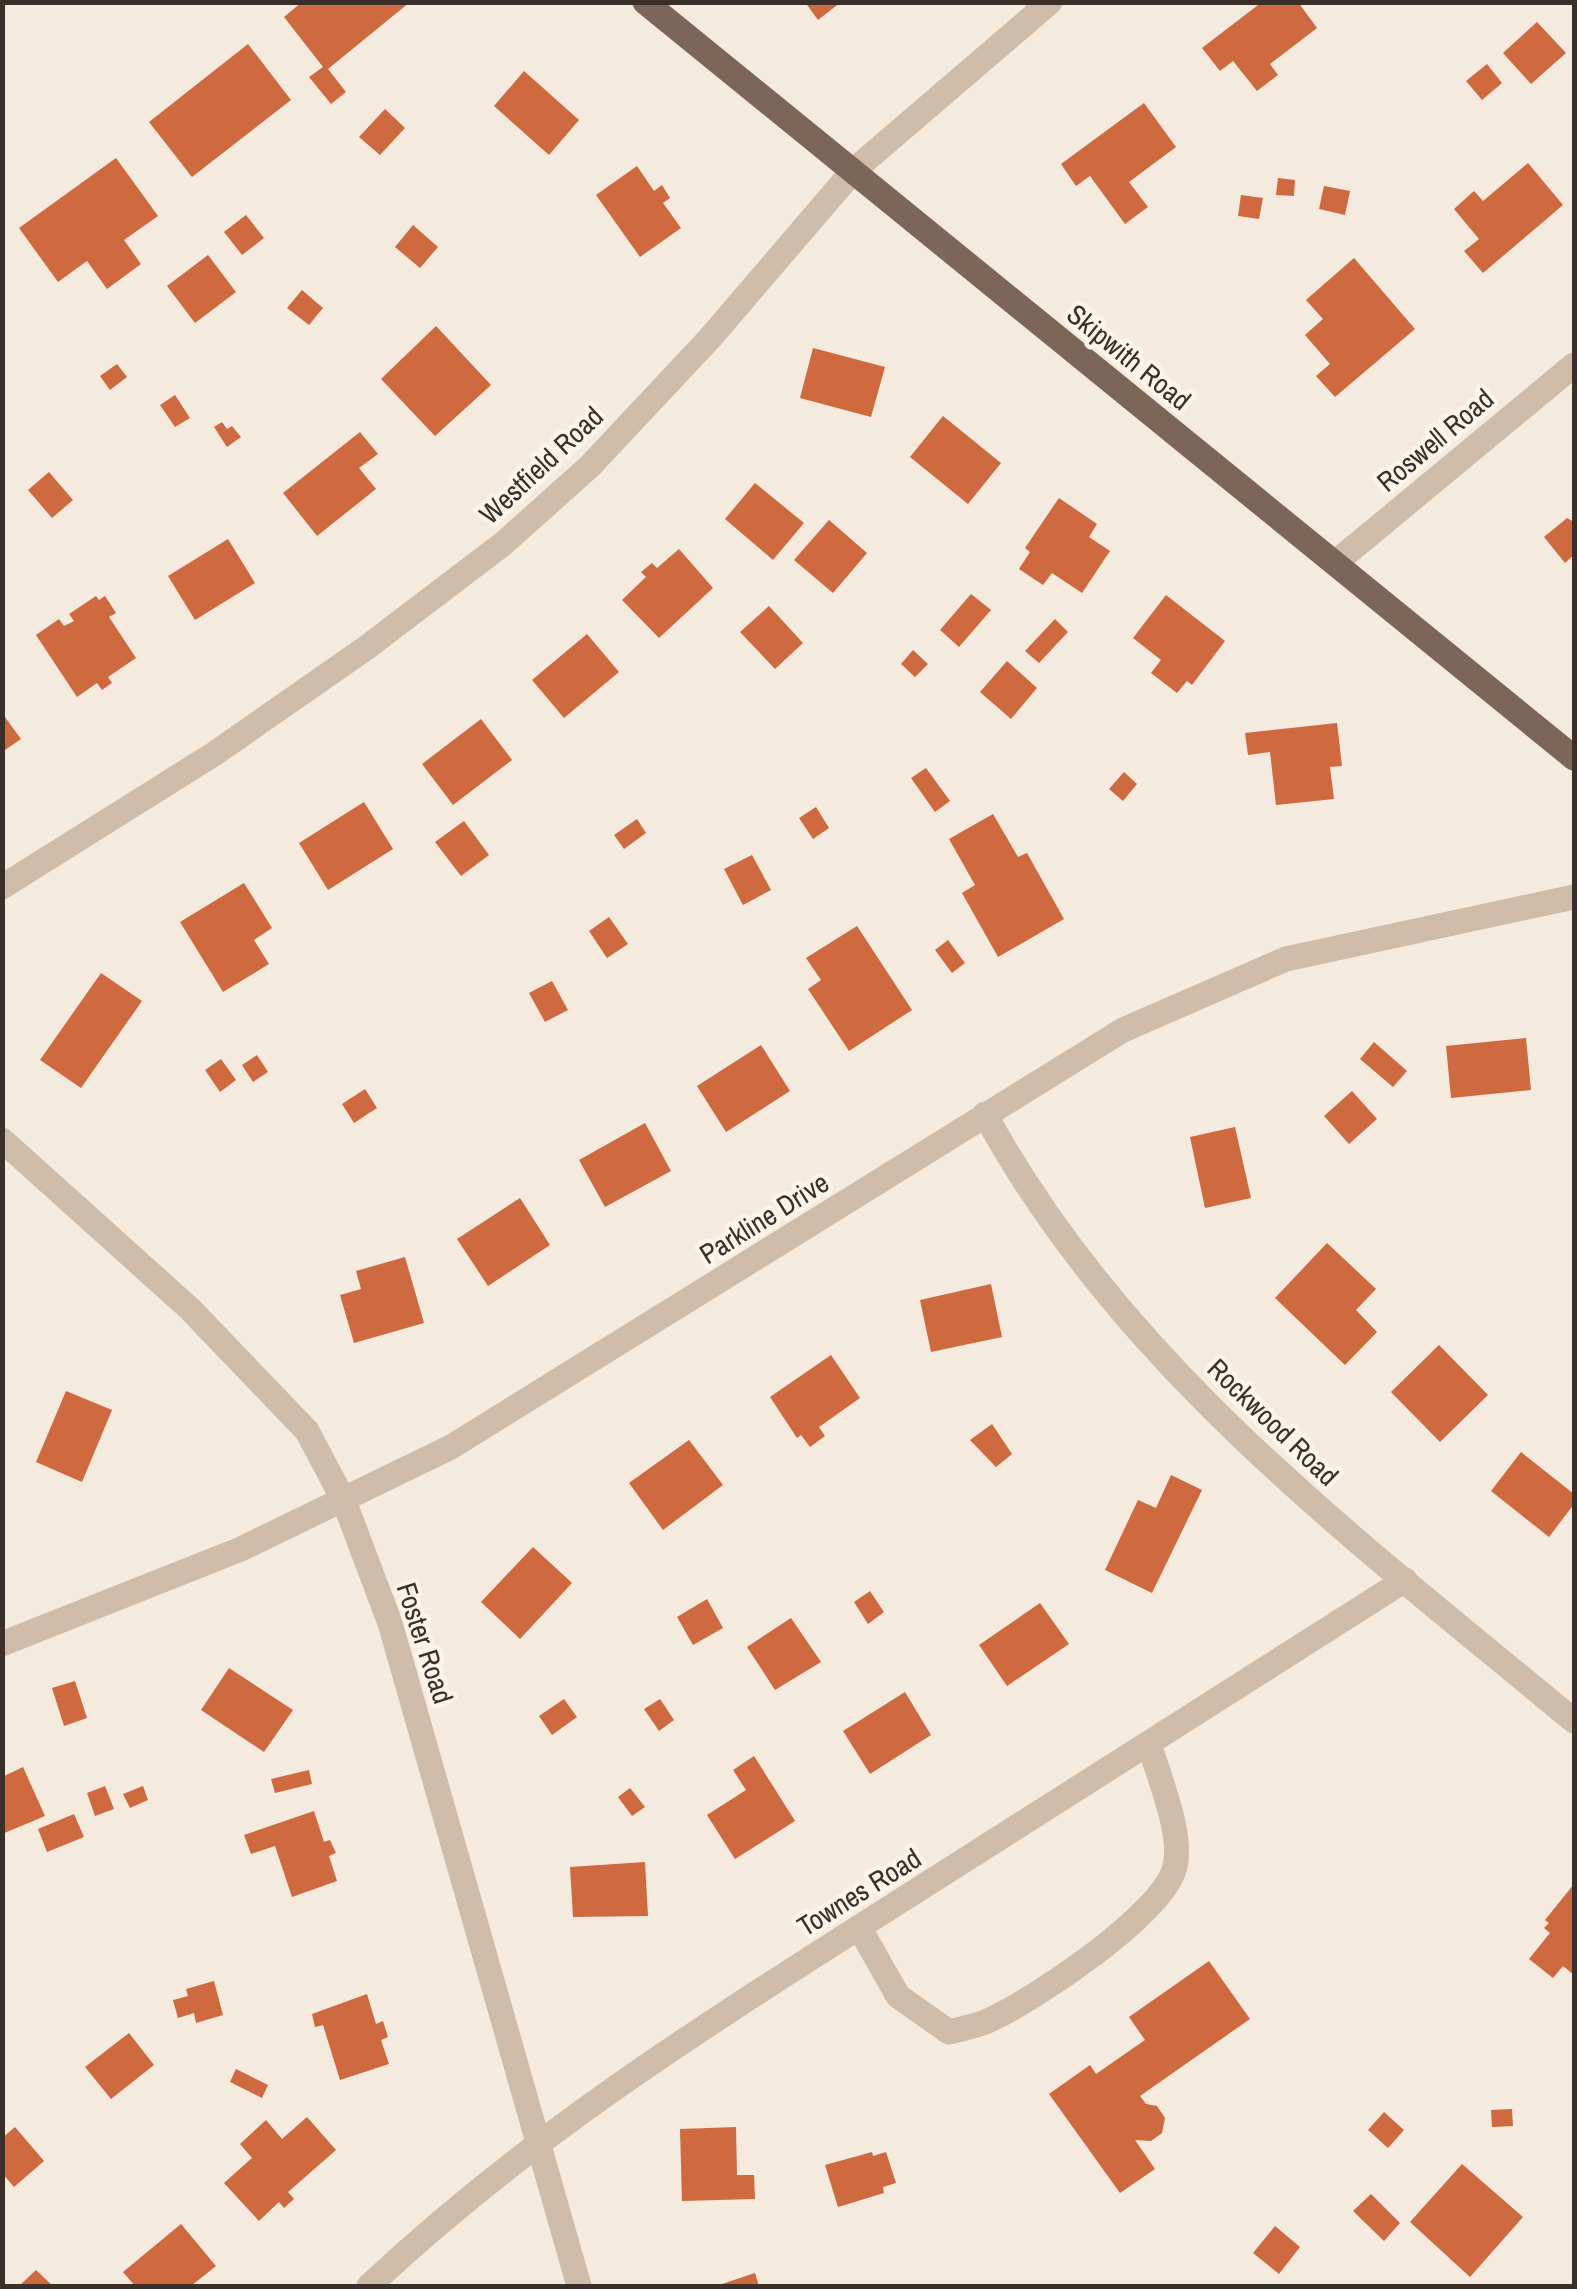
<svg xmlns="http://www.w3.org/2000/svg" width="1577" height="2289" font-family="'Archivo Narrow',sans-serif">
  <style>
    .building { fill: #cf6940 }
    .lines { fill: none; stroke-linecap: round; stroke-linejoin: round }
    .minor { stroke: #cebba8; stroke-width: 25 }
    .major { stroke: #7d6658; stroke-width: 25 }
    .labels { text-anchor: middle; stroke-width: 9; stroke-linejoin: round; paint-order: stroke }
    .street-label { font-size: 28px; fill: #3a2f29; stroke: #fbf4ea }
  </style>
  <rect width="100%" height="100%" fill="#f4eadd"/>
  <path class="building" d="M302,2H410L328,69L346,92L331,104L309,77L323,67L284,17Z
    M805,2H841L818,20Z
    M1262,2H1298L1317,28L1270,64L1278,75L1257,91L1233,61L1220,71L1202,48Z
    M1537,22L1566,53L1531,84L1503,53Z
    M248,44L291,100L192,177L149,122Z
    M1487,64L1502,83L1482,100L1466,81Z
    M524,71L579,120L549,155L494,106Z
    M1144,103L1176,147L1129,182L1148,207L1125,224L1090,176L1076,186L1061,164Z
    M385,109L405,128L380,155L359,137Z
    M116,158L158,216L124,240L141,264L107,289L87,261L58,282L19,228Z
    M1528,163L1563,205L1483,273L1464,251L1479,239L1454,209L1474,191L1483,201Z
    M637,166L654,191L662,185L670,198L663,203L681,228L640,257L596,195Z
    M1278,178L1295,180L1294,196L1276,195Z
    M1324,186L1350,191L1345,215L1319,209Z
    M1241,195L1263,198L1259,219L1238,216Z
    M246,215L264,238L242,255L224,232Z
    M413,225L438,247L420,268L395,247Z
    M208,255L236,292L195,323L167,286Z
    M1354,258L1415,329L1335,397L1316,376L1330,364L1305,335L1323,319L1306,300Z
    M302,290L323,308L309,325L287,308Z
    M436,326L491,385L435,436L381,379Z
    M813,348L885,367L871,417L800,398Z
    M117,364L127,377L110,390L100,376Z
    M175,395L190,418L175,427L160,405Z
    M943,416L1001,463L968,504L910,457Z
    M222,422L227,429L232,426L241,437L227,447L214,427Z
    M360,432L378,454L359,468L376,489L317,536L283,493Z
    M49,472L73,500L52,518L28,490Z
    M755,483L804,523L773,560L725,519Z
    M1059,498L1097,524L1089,537L1110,551L1082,593L1052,573L1043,585L1019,569L1030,552L1025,548Z
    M1567,518L1574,522V555L1565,563L1544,537Z
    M829,520L867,553L833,593L794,560Z
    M228,539L255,583L195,620L168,576Z
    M679,549L713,588L659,638L622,600L646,577L641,572L652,563L657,568Z
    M971,594L991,610L959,647L940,630Z
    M1166,595L1225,641L1192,685L1187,681L1177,693L1151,673L1161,660L1133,638Z
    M96,596L99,600L105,596L116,613L109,617L136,658L108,677L112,683L102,690L97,683L77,697L36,635L59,619L64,626L74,621L69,614Z
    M769,606L803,643L775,669L740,632Z
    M1055,619L1068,632L1039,663L1025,651Z
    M587,634L619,672L564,718L532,680Z
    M913,650L928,664L915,677L901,664Z
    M1007,661L1037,688L1011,719L980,692Z
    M2,713L21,739L2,752Z
    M481,719L512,760L453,805L422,764Z
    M1337,723L1342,766L1330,767L1334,799L1276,805L1270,752L1248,755L1245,733Z
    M926,768L950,801L935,812L911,778Z
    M1124,772L1137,784L1123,801L1109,789Z
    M364,802L393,849L328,890L299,843Z
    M816,807L829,828L813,839L799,818Z
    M993,814L1018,857L1027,853L1064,919L998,957L962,893L975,885L949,839Z
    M637,819L646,833L624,849L614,835Z
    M464,821L489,855L461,876L435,842Z
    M752,855L771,890L743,905L724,869Z
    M244,883L272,928L254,940L269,964L223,992L180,922Z
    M609,917L628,944L607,958L589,931Z
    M857,926L912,1010L849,1051L808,989L821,980L806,958Z
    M948,940L965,963L952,973L935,950Z
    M101,973L142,1001L81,1088L40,1060Z
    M552,981L568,1010L545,1022L529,993Z
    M1526,1038L1531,1090L1451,1098L1446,1046Z
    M1374,1042L1407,1071L1393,1087L1360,1059Z
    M761,1045L790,1091L726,1132L697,1086Z
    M257,1055L268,1072L253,1082L242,1065Z
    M221,1059L236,1080L220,1092L205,1070Z
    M365,1089L377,1108L354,1123L342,1104Z
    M1352,1091L1377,1119L1349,1144L1324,1116Z
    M645,1123L671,1171L605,1207L579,1160Z
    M1235,1127L1251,1198L1205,1208L1190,1137Z
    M520,1198L550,1245L488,1286L457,1239Z
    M1327,1243L1376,1289L1356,1310L1377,1332L1345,1365L1275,1298Z
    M405,1257L424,1323L354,1343L340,1295L361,1289L356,1271Z
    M991,1284L1002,1337L931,1352L920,1300Z
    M1439,1345L1488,1395L1440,1442L1391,1392Z
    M831,1355L860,1398L819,1427L825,1436L810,1447L801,1435L797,1438L770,1397Z
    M66,1391L112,1410L82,1482L36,1462Z
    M992,1424L1012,1454L996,1467L970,1440Z
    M689,1440L723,1485L663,1530L629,1483Z
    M1521,1452L1574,1494V1504L1549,1537L1491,1491Z
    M1171,1475L1202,1490L1152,1593L1105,1570L1138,1500L1156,1508Z
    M533,1547L572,1583L520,1639L481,1602Z
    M870,1591L884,1612L868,1624L854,1602Z
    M707,1599L723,1628L693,1645L677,1617Z
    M1040,1603L1069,1644L1007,1686L979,1645Z
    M791,1618L821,1662L775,1690L747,1647Z
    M229,1668L293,1710L264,1752L201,1710Z
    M75,1681L87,1718L64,1726L52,1688Z
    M905,1692L931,1735L870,1774L843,1731Z
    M564,1699L577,1717L552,1735L539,1716Z
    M660,1699L674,1720L659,1731L644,1709Z
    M754,1756L795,1821L735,1859L707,1815L746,1790L733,1770Z
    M23,1767L45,1816L2,1834V1777Z
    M309,1770L312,1784L275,1793L271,1779Z
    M105,1786L114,1809L95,1816L87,1793Z
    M143,1786L148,1800L130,1808L123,1794Z
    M630,1788L645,1807L632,1816L618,1797Z
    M314,1811L324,1842L330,1840L336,1853L329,1856L337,1881L292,1897L275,1846L251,1854L244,1835Z
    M74,1814L84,1837L47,1852L38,1829Z
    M645,1862L648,1916L573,1917L570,1867Z
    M1574,1884V1975L1563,1966L1553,1978L1529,1959L1550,1933L1544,1928L1549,1923L1545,1920Z
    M1209,1961L1250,2019L1140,2096L1146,2104L1157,2106L1165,2118L1162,2133L1151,2141L1135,2140L1155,2169L1120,2193L1049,2094L1090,2065L1096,2074L1145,2040L1129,2017Z
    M214,1981L223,2015L196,2023L194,2013L178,2018L173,2000L188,1996L186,1989Z
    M367,1994L376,2024L383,2021L388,2037L381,2040L389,2064L340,2080L323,2025L315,2027L312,2014Z
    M129,2033L154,2065L111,2099L85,2067Z
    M236,2069L268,2085L262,2098L230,2082Z
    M1512,2109L1513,2126L1492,2127L1491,2110Z
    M1384,2112L1404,2130L1388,2148L1368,2130Z
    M307,2117L336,2150L288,2192L294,2199L284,2208L279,2202L259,2221L224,2183L252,2158L240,2144L266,2120L282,2139Z
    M15,2127L44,2161L14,2187L2,2173V2138Z
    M736,2127L737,2175H754L755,2199L682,2201L680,2129Z
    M872,2152L873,2156L886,2152L896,2183L883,2187L884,2193L838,2207L825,2165Z
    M1462,2164L1523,2217L1470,2277L1410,2222Z
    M1371,2194L1400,2223L1384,2241L1353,2211Z
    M181,2224L216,2266L191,2286H135L123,2272Z
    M1275,2226L1300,2247L1279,2274L1253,2253Z
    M36,2270L53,2286H19Z
    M755,2273L759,2286H716Z"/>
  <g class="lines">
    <path class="minor" d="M1335,563L1574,365
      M2,887L214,754L366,648L504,543L590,466L711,337L853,171L1050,2
      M985,1114C1121,1366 1359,1542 1574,1721
      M2,1140L190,1309L307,1431L344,1501L390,1623L579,2286
      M2,1644L241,1549L451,1447L1123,1030L1286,959L1574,897
      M859,1927L898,1996L949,2032C963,2028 979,2026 992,2019C1038,1997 1158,1917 1174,1870C1185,1837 1158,1776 1149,1743
      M369,2286C532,2133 706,2025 894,1905C1064,1797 1235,1688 1405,1580"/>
    <path class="major" d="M645,2L1574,758"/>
  </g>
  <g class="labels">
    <g class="street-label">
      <text transform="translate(1129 357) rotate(39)" y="10">Skipwith Road</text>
      <text transform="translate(1435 440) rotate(-40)" y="10">Roswell Road</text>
      <text transform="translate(541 465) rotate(-43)" y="10">Westfield Road</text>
      <text transform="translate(764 1218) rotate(-32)" y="10">Parkline Drive</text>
      <text transform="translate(1273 1422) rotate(44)" y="10">Rockwood Road</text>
      <text transform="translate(425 1643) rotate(72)" y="10">Foster Road</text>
      <text transform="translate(859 1892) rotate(-32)" y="10">Townes Road</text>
    </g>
  </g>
  <rect width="1577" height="2289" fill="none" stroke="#3a2f29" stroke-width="10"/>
</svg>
